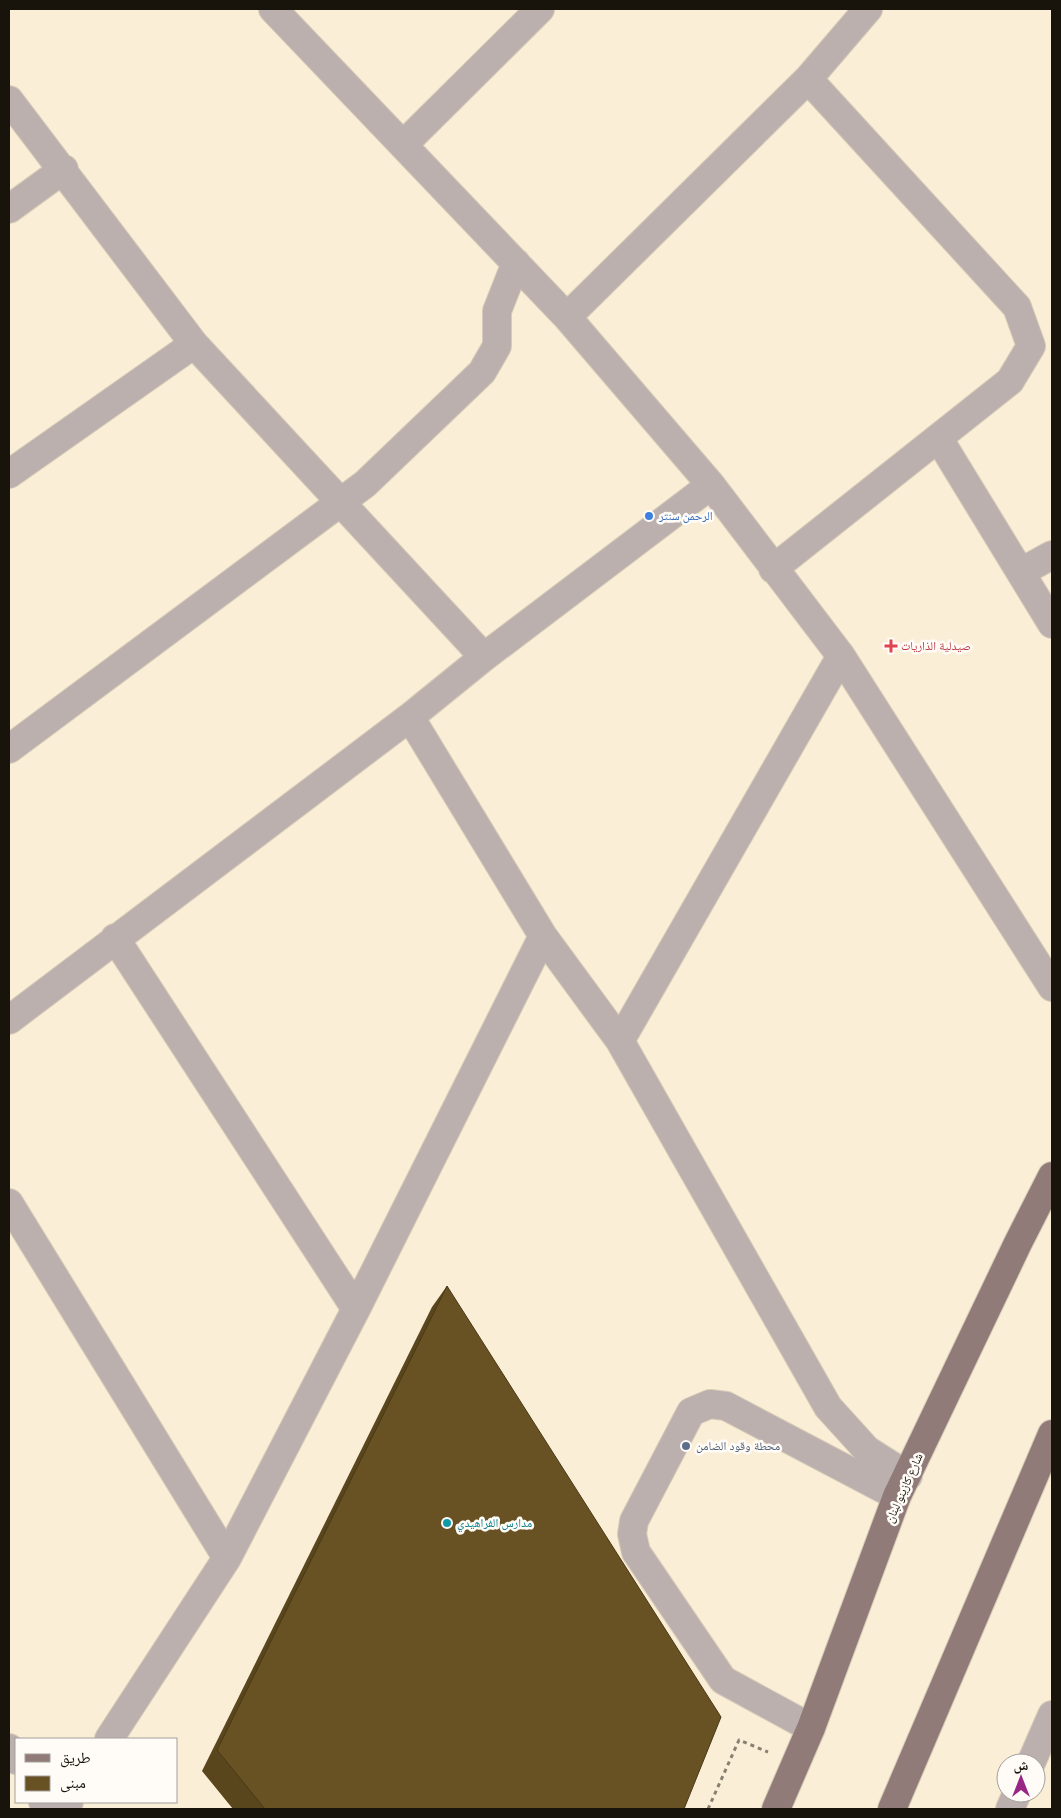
<svg xmlns="http://www.w3.org/2000/svg" width="1061" height="1818" font-family="'DM Sans','Noto Naskh Arabic',sans-serif">
  <style>
    .lines { fill: none; stroke-linecap: round; stroke-linejoin: round }
    .minor-casing { stroke: #d6cbb7; stroke-width: 30 }
    .major-casing { stroke: #d6cbb7; stroke-width: 30 }
    .path { stroke: #888071; stroke-width: 3; stroke-dasharray: 4 4; stroke-linecap: butt }
    .minor { stroke: #bcb0ae; stroke-width: 28 }
    .major { stroke: #917b78; stroke-width: 28 }
    .wall { fill: #59461d }
    .building { fill: #685122; stroke: #493918 }
    .shop-dot { fill: #3f7fe0; stroke: #fffcf8; stroke-width: 2 }
    .health-dot { fill: #e0444e; stroke: #fffcf8; stroke-width: 2 }
    .service-dot { fill: #5c6f8a; stroke: #fffcf8; stroke-width: 2 }
    .culture-dot { fill: #0f9aa8; stroke: #fffcf8; stroke-width: 2 }
    .labels { text-anchor: middle; stroke-width: 5; stroke-linejoin: round; paint-order: stroke }
    .shop-label { font-size: 12px; fill: #366cbe; stroke: #fffcf8; text-anchor: start }
    .health-label { font-size: 12px; fill: #be3a42; stroke: #fffcf8; text-anchor: start }
    .service-label { font-size: 12px; fill: #4e5e75; stroke: #fffcf8; text-anchor: start }
    .street-label { font-size: 12px; fill: #18140c; stroke: #fffcf8 }
    .culture-label { font-size: 12px; fill: #0d838f; stroke: #fffcf8; text-anchor: start }
  </style>
  <rect width="100%" height="100%" fill="#faeed7"/>
  <g class="lines">
    <defs>
      <path id="minor" d="M273,9L567,317L711,485L841,656L1052,987
        M9,100L194,344L484,657
        M403,145L540,9
        M9,209L64,169
        M567,317L808,79L868,9
        M939,439L1052,624
        M9,474L194,344
        M773,569L1010,381L1031,346L1017,307L808,79
        M1021,572L1052,555
        M410,717L543,936L620,1041L828,1407L867,1450L908,1476
        M9,749L365,484L482,372L497,346V311L516,263
        M115,938L356,1309
        M9,1020L410,717L484,657L711,485
        M620,1041L841,656
        M9,1203L227,1558
        M811,1728L723,1680L636,1552L632,1534L634,1521L691,1412L710,1404L726,1406L897,1496
        M109,1739L227,1558L356,1309L543,936
        M9,1748L16,1760
        M1031,1763L1052,1715
        M43,1802L47,1809
        M64,1809L69,1802
        M1010,1809L1017,1793"/>
      <path id="major" d="M776,1809L811,1728L897,1496L1018,1243L1052,1176
        M892,1809L1052,1434"/>
    </defs>
    <use href="#minor" class="minor-casing"/>
    <use href="#major" class="major-casing"/>
    <path class="path" d="M708,1809L739,1740L768,1752"/>
    <use href="#minor" class="minor"/>
    <use href="#major" class="major"/>
  </g>
  <path class="wall" d="M447,1286L684,1809H233L202,1771L432,1307Z"/>
  <path class="building" d="M447,1286L721,1717L684,1809H265L217,1750Z"/>
  <circle class="shop-dot" cx="649" cy="516" r="5"/>
  <path class="health-dot" d="M888.5 638.5h5v5h5v5h-5v5h-5v-5h-5v-5h5z"/>
  <circle class="service-dot" cx="686" cy="1446" r="5"/>
  <circle class="culture-dot" cx="447" cy="1523" r="5"/>
  <g class="labels">
    <g class="shop-label">
      <text x="659" y="520">الرحمن سنتر</text>
    </g>
    <g class="health-label">
      <text x="901" y="650">صيدلية الذاريات</text>
    </g>
    <g class="service-label">
      <text x="696" y="1450">محطة وقود الضامن</text>
    </g>
    <g class="street-label">
      <text transform="translate(904 1488) rotate(-66)" y="4">شارع كازينو لبنان</text>
    </g>
    <g class="culture-label">
      <text x="457" y="1527">مدارس الفراهيدي</text>
    </g>
  </g>
  <rect width="1061" height="1818" fill="none" stroke="#18140c" stroke-width="20"/>
  <rect x="15" y="1738" width="162" height="65" fill="#fffcf8" stroke="#a39f9a"/>
  <rect x="25" y="1754" width="25" height="8" fill="#917b78" stroke="#a39f9a"/>
  <text x="60" y="1763" font-size="15" fill="#18140c">طريق</text>
  <rect x="25" y="1776" width="25" height="15" fill="#685122" stroke="#a39f9a"/>
  <text x="60" y="1788" font-size="15" fill="#18140c">مبنى</text>
  <g transform="translate(1021 1778)"><circle r="24" fill="#fffcf8" stroke="#a39f9a"/>
  <path d="M0-4L9 19L0 12L-9 19Z" fill="#972684"/>
  <text y="-8" font-size="14" font-weight="bold" text-anchor="middle" fill="#18140c">ش</text>
  </g>
</svg>
